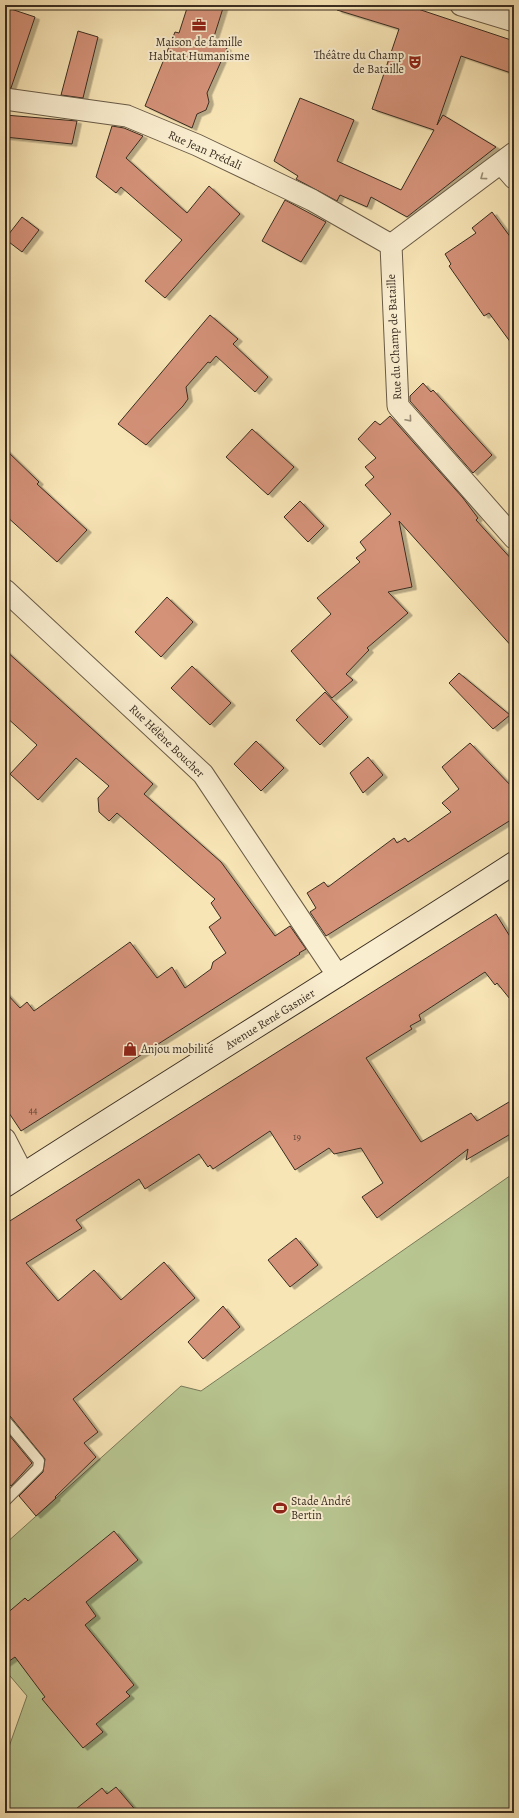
<svg xmlns="http://www.w3.org/2000/svg" width="519" height="1818" font-family="Alegreya,serif">
  <style>
    .green { fill: #b8c691; stroke: #787a59 }
    .building { fill: #d49279; stroke: #392d21; filter: url(#shadow) }
    .lines { fill: none; stroke-linecap: round; stroke-linejoin: round }
    .service-casing { stroke: #695b46; stroke-width: 12 }
    .minor-casing { stroke: #695b46; stroke-width: 23 }
    .secondary-casing { stroke: #392d21; stroke-width: 24 }
    .service { stroke: #faeed0; stroke-width: 10 }
    .minor { stroke: #faeed0; stroke-width: 21 }
    .secondary { stroke: #faeed0; stroke-width: 22 }
    .oneway { stroke: #9a8e78 }
    .labels { text-anchor: middle; stroke-width: 4; stroke-linejoin: round; paint-order: stroke }
    .number-label { font-size: 10px; fill: #604637 }
    .poi-label { font-size: 12px; fill: #392d21; stroke: #faeed0; text-anchor: start }
    .street-label { font-size: 12px; fill: #392d21; stroke: #faeed0 }
  </style>
  <defs>
    <filter id="shadow"><feDropShadow dx="4.5" dy="2.5" stdDeviation="0" flood-color="#0004"/></filter>
  </defs>
  <rect width="100%" height="100%" fill="#f8e5b6"/>
  <filter id="stains"><feTurbulence type="fractalNoise" baseFrequency=".005" numOctaves="4"/><feColorMatrix values="0 0 0 0 .2 0 0 0 0 .09 0 0 0 0 .02 0 0 0 .5 -.17"/></filter>
  <radialGradient id="worn" r=".72"><stop offset=".6" stop-color="#630" stop-opacity="0"/><stop offset="1" stop-color="#630" stop-opacity=".3"/></radialGradient>
  <path class="green" d="M514,1173V1813H5V1758L27,1696L5,1670V1544L181,1386L201,1391Z"/>
  <path class="building" d="M188,5H224L212,43L227,48L207,93L209,102L206,110L197,114L192,128L145,106L175,32L179,33Z
    M338,5H406L514,41V74L461,56L437,125L443,115L496,147L407,217L371,197L367,207L340,195L337,201L296,179L298,176L274,161L300,98L354,120L337,161L401,190L434,130L372,109L399,29L337,10Z
    M5,7L35,17L11,88L5,87Z
    M78,31L98,37L83,98L61,95Z
    M5,115L77,121L72,144L5,137Z
    M112,126L124,128L143,136L126,158L187,213L209,186L240,214L165,298L145,281L182,240L121,187L116,193L96,177Z
    M285,200L326,222L301,262L262,241Z
    M492,212L514,242V347L489,313L484,316L449,266L451,264L445,254L476,233L472,228Z
    M22,217L39,230L22,252L5,239Z
    M210,315L238,339L233,344L268,377L255,392L216,356L210,363L208,362L186,387L188,399L183,406L146,445L118,424Z
    M423,383L431,392L433,390L492,455L473,473L410,401V396Z
    M390,416L463,498L478,518L476,520L514,562V649L399,521L412,587L388,592L408,613L367,648L369,650L346,674L353,680L332,698L291,651L331,614L317,598L360,562L356,558L366,550L360,542L391,514L365,485L374,477L365,467L376,458L358,439L375,421L380,425Z
    M252,429L294,467L268,495L226,457Z
    M5,449L39,482L37,484L87,530L57,562L5,515Z
    M300,501L324,526L308,542L284,517Z
    M167,597L193,622L161,657L135,632Z
    M5,650L153,784L144,794L221,862L275,936L290,926L306,949L299,953L300,954L21,1131L5,1107V992L20,1008L27,1002L34,1011L130,942L157,978L172,967L185,988L211,969L213,962L226,953L209,927L221,918L211,903L215,899L117,813L109,821L99,812L98,798L109,786L76,758L38,800L10,774L37,745L5,716Z
    M192,666L231,703L210,725L171,688Z
    M459,673L510,715L493,729L449,683Z
    M325,692L348,717L320,745L296,720Z
    M256,741L284,768L261,791L234,764Z
    M470,743L514,789V818L326,936L310,912L316,908L307,893L324,882L328,887L394,838L397,843L405,838L408,842L451,812L442,803L459,789L442,767Z
    M368,757L383,775L363,793L350,773Z
    M496,914L514,943V1004L497,983L495,985L485,972L419,1015L421,1020L410,1026L412,1029L366,1058L421,1142L471,1113L477,1121L514,1099V1132L466,1160L468,1149L377,1218L362,1197L383,1183L361,1148L334,1154L329,1148L295,1170L270,1131L213,1169L210,1165L208,1167L199,1154L145,1189L139,1179L76,1220L82,1228L26,1263L58,1301L94,1270L121,1300L164,1262L195,1298L73,1399L98,1432L84,1443L96,1457L55,1497L56,1498L36,1516L19,1496L43,1472L45,1459L10,1416L5,1414V1224Z
    M296,1238L318,1265L290,1287L268,1260Z
    M223,1306L240,1327L203,1359L188,1342Z
    M5,1430L32,1463L11,1486L5,1479Z
    M114,1531L138,1560L86,1602L96,1616L85,1625L134,1685L126,1692L130,1696L96,1724L103,1732L83,1748L42,1699L45,1697L15,1657L5,1664V1615L25,1598L28,1601Z
    M116,1787L138,1813H71L102,1788L107,1794Z"/>
  <g class="lines">
    <defs>
      <path id="service" d="M5,1420L39,1461L38,1468L5,1501"/>
      <path id="minor" d="M461,5L514,21
        M5,99L127,116L197,145L312,200L391,245
        M501,163L514,178
        M391,245L398,406L514,538
        M391,245L514,153
        M5,590L203,774L338,976
        M5,1139L23,1174"/>
      <path id="secondary" d="M5,1186C174,1077 346,972 514,863"/>
    </defs>
    <use href="#service" class="service-casing"/>
    <use href="#minor" class="minor-casing"/>
    <use href="#secondary" class="secondary-casing"/>
    <use href="#service" class="service"/>
    <use href="#minor" class="minor"/>
    <use href="#secondary" class="secondary"/>
  </g>
  <defs><path id="oneway-chevron" d="M-2-3.5L2.5 0L-2 3.5" fill="none" stroke-width="1.6" stroke-linecap="round" stroke-linejoin="round"/></defs>
  <g class="oneway">
    <use href="#oneway-chevron" transform="translate(483 177) rotate(144)"/>
    <use href="#oneway-chevron" transform="translate(409 419) rotate(49)"/>
  </g>
  <defs>
    <symbol id="office-bare" viewBox="-9 -9 18 18"><path d="M-6-3h4V-5.5h4V-3h4V5H-6ZM-1-4.5V-3h2v-1.5ZM-6 0V1H6V0Z" fill="#8f2418" stroke="#faeed0" stroke-width="2.5" paint-order="stroke"/></symbol>
    <symbol id="theatre-bare" viewBox="-9 -9 18 18"><path d="M-5-5.5Q0-4 5-5.5V0Q5 5 0 6Q-5 5-5 0ZM-3.3-2.5H-1v1.5H-3.3ZM1-2.5H3.3v1.5H1ZM-2.8 1Q0 5.5 2.8 1Z" fill="#8f2418" stroke="#faeed0" stroke-width="2.5" paint-order="stroke"/></symbol>
    <symbol id="shop-bare" viewBox="-9 -9 18 18"><path d="M-5-2.5h2.3a2.7 3.5 0 0 1 5.4 0H5L5.5 6h-11ZM-1.5-2.5h3a1.5 2.3 0 0 0-3 0Z" fill="#8f2418" stroke="#faeed0" stroke-width="2.5" paint-order="stroke"/></symbol>
    <symbol id="stadium-bare" viewBox="-9 -9 18 18"><path d="M0-5a6.5 5 0 1 0 0 10a6.5 5 0 1 0 0-10ZM-3.5-1.8h7v3.6h-7Z" fill="#8f2418" stroke="#faeed0" stroke-width="2.5" paint-order="stroke"/></symbol>
  </defs>
  <g fill-rule="evenodd">
    <use href="#office-bare" x="189" y="15" width="20" height="20"/>
    <use href="#theatre-bare" x="405" y="52" width="20" height="20"/>
    <use href="#shop-bare" x="120" y="1039" width="20" height="20"/>
    <use href="#stadium-bare" x="270" y="1498" width="20" height="20"/>
  </g>
  <g class="labels">
    <g class="number-label">
      <text x="33" y="1114">44</text>
      <text x="297" y="1140">19</text>
    </g>
    <g class="poi-label">
      <text x="199" y="46" text-anchor="middle">Maison de famille<tspan x="199" dy="14">Habitat Humanisme</tspan></text>
      <text x="404" y="59" text-anchor="end">Théâtre du Champ<tspan x="404" dy="14">de Bataille</tspan></text>
      <text x="141" y="1053">Anjou mobilité</text>
      <text x="291" y="1505">Stade André<tspan x="291" dy="14">Bertin</tspan></text>
    </g>
    <g class="street-label">
      <text transform="translate(205 150) rotate(24)" y="4">Rue Jean Prédali</text>
      <text transform="translate(394 337) rotate(-93)" y="4">Rue du Champ de Bataille</text>
      <text transform="translate(167 741) rotate(44)" y="4">Rue Hélène Boucher</text>
      <text transform="translate(270 1019) rotate(-32)" y="4">Avenue René Gasnier</text>
    </g>
  </g>
  <rect width="519" height="1818" fill="none" stroke="#f8e5b6" stroke-width="20"/>
  <rect x="6" y="6" width="507" height="1806" fill="none" stroke="#392d21" stroke-width="2"/>
  <rect x="10" y="10" width="499" height="1798" fill="none" stroke="#392d21"/>
  <rect width="100%" height="100%" filter="url(#stains)"/>
  <rect width="100%" height="100%" fill="url(#worn)"/>
</svg>
